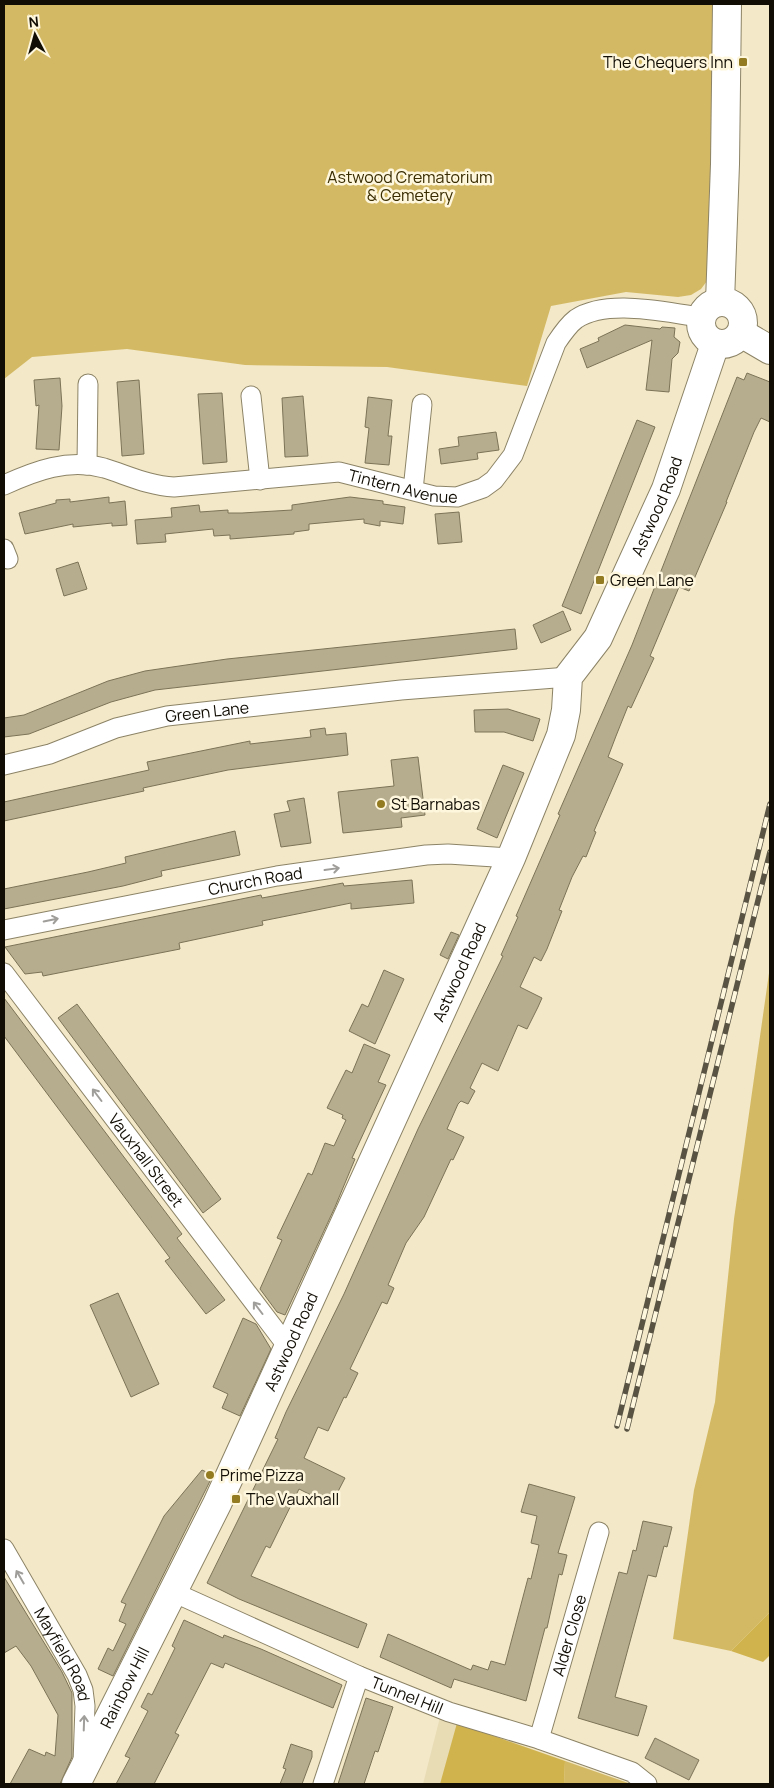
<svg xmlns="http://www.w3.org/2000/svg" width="774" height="1788" font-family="Manrope,sans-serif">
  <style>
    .built { fill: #e8dcb5 }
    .green { fill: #d4b964 }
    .forest { fill: #d1b34e }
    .building { fill: #b6ac8e; stroke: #7c7357 }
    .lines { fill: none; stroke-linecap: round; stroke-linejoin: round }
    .minor-casing { stroke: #8c8366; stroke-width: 21 }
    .secondary-casing { stroke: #8c8366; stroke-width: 30 }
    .minor { stroke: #fff; stroke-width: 19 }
    .secondary { stroke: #fff; stroke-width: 28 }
    .rail-casing { stroke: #595343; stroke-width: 5.5 }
    .rail { stroke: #fef6dd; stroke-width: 4; stroke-dasharray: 11; stroke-linecap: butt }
    .oneway { stroke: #a09e9b }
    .poi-dot { fill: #937b22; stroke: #fef6dd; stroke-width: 2 }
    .labels { text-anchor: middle; stroke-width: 5; stroke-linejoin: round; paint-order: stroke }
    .poi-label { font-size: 16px; fill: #110d04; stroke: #fef6dd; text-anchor: start }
    .park-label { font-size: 16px; fill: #382c00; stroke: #fef6dd }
    .street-label { font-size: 16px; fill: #110d04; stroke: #fef6dd }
  </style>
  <rect width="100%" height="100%" fill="#f3e9c9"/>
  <path class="built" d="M440,1717L631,1784H423Z"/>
  <path class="green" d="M4,4H714L710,220L707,281L701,289L691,295L678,297L626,292L551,306L527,386L387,367L245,365L127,349L32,357L4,379Z
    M770,966V1612L731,1651L673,1639L694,1490L715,1402L734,1219Z
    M565,1761L631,1784H564Z"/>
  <path class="forest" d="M770,1612V1655L763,1662L731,1651Z
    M457,1723L565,1761L564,1784H440Z"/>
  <path class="building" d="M625,325L660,329L662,327L675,328L674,337L680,342L678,353L672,359L669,392L646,390L652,340L587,368L580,349L599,341L598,338Z
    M747,373L770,382V422L761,418L754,432L726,502H727L689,591L679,587L650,656L654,658L631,708L628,706L616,736L608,757L623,764L594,831L596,832L586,857L583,856L572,877L559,910L562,911L547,949L541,961L534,957L520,987L542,998L538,1007L527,1029L518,1025L498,1071L482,1063L470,1088L475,1091L468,1104L461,1101L458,1104L447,1129L464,1137L453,1160L451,1159L424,1217L406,1243L388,1285L394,1288L387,1304L382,1302L350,1369L358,1373L346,1398L344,1397L328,1431L318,1427L304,1458L345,1478L331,1505L299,1489L270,1548L266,1546L251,1576L367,1624L358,1648L239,1599L207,1583L278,1439L275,1438L286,1412L344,1294L418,1129L503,956L501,955L518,917L516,916L560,815L558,814L632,645L737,377L744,380Z
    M60,378L62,406L59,450L36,449L39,405L36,406L34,380Z
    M139,380L144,454L122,456L117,382Z
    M222,393L227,462L203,464L198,394Z
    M303,396L308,456L285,457L282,398Z
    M368,397L392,400L388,436H392L389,465L365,463L369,428L365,427Z
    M637,420L655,427L581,614L562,606Z
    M496,432L499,450L477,453L478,459L441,464L439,449L459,446L458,437Z
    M109,497V503L125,501L127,525L112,526V523L73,527V524L25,534L19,513L56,503V500L70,499V502Z
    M350,497L383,501V504L405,507L403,524L380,521V526L364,523V519L309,524V530L294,532V534L230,539V535L214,536L213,529L165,534L166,542L137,544L135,520L172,517L171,508L199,505L200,512L228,510V513H242L292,510V505Z
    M459,512L462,542L438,544L435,514Z
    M78,562L87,589L64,596L56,569Z
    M563,611L571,630L541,643L533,625Z
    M515,629L517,649L155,690L111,702L29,734L4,737V718L24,715L108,681L145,671L227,659Z
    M508,709L540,719L533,741L504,732H475L474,710Z
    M325,728L326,735L346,733L348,755L228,770L143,788L144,791L4,821V802L149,770L147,762L250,741V744L311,737L310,730Z
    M418,757L425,815L401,818L402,827L343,833L338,792L394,786L391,760Z
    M503,765L524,773L497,838L477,829Z
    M304,798L311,843L281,847L274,814L290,811L287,801Z
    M235,831L240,855L161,871L162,876L123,886L4,909V889L88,872L126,863L125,857Z
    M412,880L414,903L351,909V903L302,913L262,921L263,925L179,943L180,949L43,976L42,972L25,974L5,947L261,895L262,898L343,883L344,886Z
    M451,932L459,935L448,959L440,955Z
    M384,970L404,979L375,1044L349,1031L362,1004L368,1007Z
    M4,998L182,1234L177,1238L225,1300L206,1314L165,1261L170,1258L4,1036Z
    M77,1004L221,1199L203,1213L58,1018Z
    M364,1044L390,1055L378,1082L386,1085L352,1158L355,1159L335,1207L285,1315L277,1312L260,1289L282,1240L277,1238L308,1173L312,1175L325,1143L334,1146L346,1120L342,1118L343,1115L327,1108L346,1070L352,1073Z
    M118,1293L159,1384L131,1397L90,1305Z
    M243,1318L256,1324L271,1349L240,1416L222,1408L228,1394L213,1387Z
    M202,1470L213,1475L113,1676L98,1669L108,1648L113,1651L126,1624L119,1621L126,1604L121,1602L164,1516Z
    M529,1484L575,1497L558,1553L567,1555L562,1575L559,1574L547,1628H545L526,1701L454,1679L451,1688L380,1657L388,1634L471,1670L473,1665L488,1670L491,1661L505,1665L528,1578L531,1579L539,1545L531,1543L537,1516L521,1512Z
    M643,1521L672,1527L667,1547L664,1546L656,1577L648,1575L615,1697L647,1706L638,1736L578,1718L619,1572L627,1574L633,1550L636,1551Z
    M4,1577L62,1672L72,1693V1757L60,1784H10L29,1749L45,1756L46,1752L55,1756L58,1715L31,1666L16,1646L4,1653Z
    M184,1620L223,1638L224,1635L261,1649L342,1685L333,1708L225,1663L223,1668L211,1663L175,1733L179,1735L154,1784H116L130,1758L125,1756L148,1711L141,1707L148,1693L152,1695L175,1648L172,1646Z
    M366,1698L393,1707L378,1752L375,1751L364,1784H338Z
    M655,1738L699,1760L689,1780L645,1758Z
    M291,1744L312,1751V1757L302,1784H280L286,1769L283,1768Z"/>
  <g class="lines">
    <defs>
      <g id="minor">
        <path d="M251,396L260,480"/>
        <path d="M87,465L88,384"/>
        <path id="s1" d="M4,485C35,471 68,458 104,468C127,475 149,486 174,487L339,472L434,496L457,497L483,488L494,480L513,455L556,343C562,334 568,325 576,319C608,298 666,313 702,317"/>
        <path d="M413,490L422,404"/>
        <path d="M4,549L8,559"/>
        <path id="s2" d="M4,765L50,754L116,728L167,716L401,690L568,677"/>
        <path id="s3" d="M4,930L277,876L426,855L448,854L511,858"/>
        <path id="s4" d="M4,973L288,1347"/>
        <path id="s5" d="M4,1549L77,1675L83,1690L85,1706L83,1763"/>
        <path id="s6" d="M173,1592L359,1676L449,1712L539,1739L632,1772L647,1784"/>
        <path id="s7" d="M539,1739L599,1532"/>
        <path d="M323,1784L359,1676"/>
      </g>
      <g id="secondary">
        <circle cx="722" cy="323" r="21"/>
        <path d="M720,302L725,164L727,4"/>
        <path d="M741,333L770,350"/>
        <path id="s8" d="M76,1784L217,1504L511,858L561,735L566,710L568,677L598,638L666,489L715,344"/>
      </g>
    </defs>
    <use href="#minor" class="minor-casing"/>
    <use href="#secondary" class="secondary-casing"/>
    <use href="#minor" class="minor"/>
    <use href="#secondary" class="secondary"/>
    <defs>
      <path id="rail" d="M617,1426L770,804
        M627,1429L770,852"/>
    </defs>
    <use href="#rail" class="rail-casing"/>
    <use href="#rail" class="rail"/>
  </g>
  <defs><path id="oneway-shaft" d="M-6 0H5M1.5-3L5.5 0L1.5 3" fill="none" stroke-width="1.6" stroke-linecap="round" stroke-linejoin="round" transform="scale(1.25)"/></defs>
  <g class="oneway">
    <use href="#oneway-shaft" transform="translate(332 869) rotate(-8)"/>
    <use href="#oneway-shaft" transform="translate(51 920) rotate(-12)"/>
    <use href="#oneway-shaft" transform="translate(97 1095) rotate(-127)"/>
    <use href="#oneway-shaft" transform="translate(258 1308) rotate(-127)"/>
    <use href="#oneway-shaft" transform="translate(20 1577) rotate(-120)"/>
    <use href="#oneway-shaft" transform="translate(84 1723) rotate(-88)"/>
  </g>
  <g class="poi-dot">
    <rect x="738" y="57" width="10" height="10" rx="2.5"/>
    <rect x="595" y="575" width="10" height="10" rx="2.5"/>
    <circle cx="381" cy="804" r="5"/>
    <circle cx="210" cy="1475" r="5"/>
    <rect x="231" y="1494" width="10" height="10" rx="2.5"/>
  </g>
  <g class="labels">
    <g class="poi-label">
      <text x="733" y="68" text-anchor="end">The Chequers Inn</text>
      <text x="610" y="586">Green Lane</text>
      <text x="391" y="810">St Barnabas</text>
      <text x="220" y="1481">Prime Pizza</text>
      <text x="246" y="1505">The Vauxhall</text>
    </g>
    <g class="park-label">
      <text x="410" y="183">Astwood Crematorium<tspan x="410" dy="18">&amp; Cemetery</tspan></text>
    </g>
    <g class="street-label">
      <text dy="6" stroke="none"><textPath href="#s1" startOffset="408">Tintern Avenue</textPath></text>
      <text dy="6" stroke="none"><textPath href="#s8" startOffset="1408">Astwood Road</textPath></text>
      <text dy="6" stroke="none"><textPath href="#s2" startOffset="211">Green Lane</textPath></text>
      <text dy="6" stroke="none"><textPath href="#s3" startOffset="256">Church Road</textPath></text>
      <text dy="6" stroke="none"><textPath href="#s8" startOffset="898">Astwood Road</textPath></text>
      <text dy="6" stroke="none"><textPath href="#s4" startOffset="235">Vauxhall Street</textPath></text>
      <text dy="6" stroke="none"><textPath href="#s8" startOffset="492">Astwood Road</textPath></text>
      <text dy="6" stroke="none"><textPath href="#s7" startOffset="108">Alder Close</textPath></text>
      <text dy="6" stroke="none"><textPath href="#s5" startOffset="121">Mayfield Road</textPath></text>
      <text dy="6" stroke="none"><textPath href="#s8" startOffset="108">Rainbow Hill</textPath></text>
      <text dy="6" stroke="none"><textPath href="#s6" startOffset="256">Tunnel Hill</textPath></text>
    </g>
  </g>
  <rect width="774" height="1788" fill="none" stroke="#110d04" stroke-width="10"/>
  <g transform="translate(35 35) rotate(354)" stroke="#fef6dd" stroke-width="4" paint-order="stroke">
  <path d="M0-4L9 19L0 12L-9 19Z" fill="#110d04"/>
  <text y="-8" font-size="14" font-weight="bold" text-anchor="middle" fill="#110d04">N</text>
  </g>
</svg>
